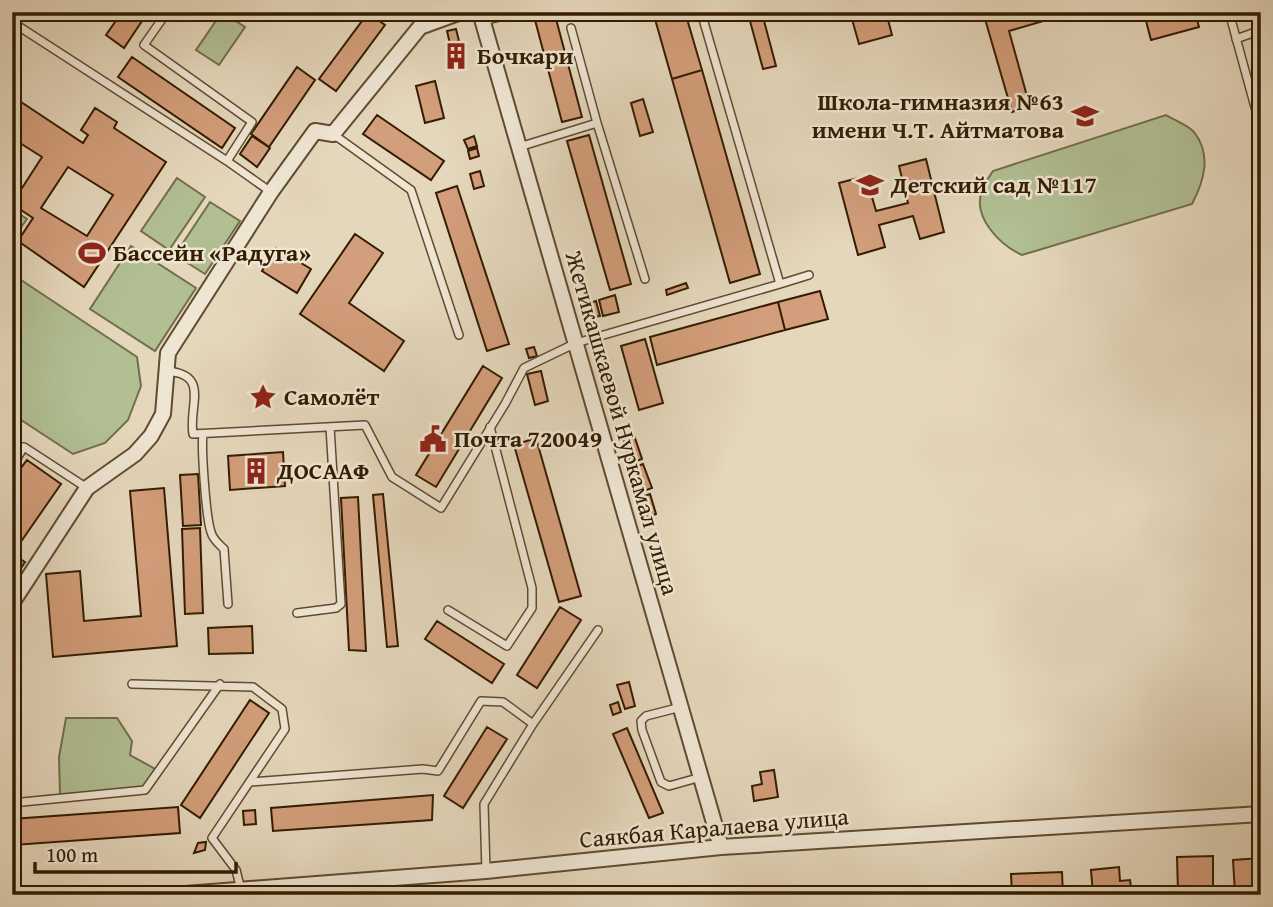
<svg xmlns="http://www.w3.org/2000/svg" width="1273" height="907" font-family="'Gentium Book Plus',serif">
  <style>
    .green { fill: #b1bf93; stroke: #726e4a; stroke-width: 2 }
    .building { fill: #d39e7b; stroke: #331c00; stroke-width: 2; fill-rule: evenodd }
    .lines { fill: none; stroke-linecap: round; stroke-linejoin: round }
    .lane-casing { stroke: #604b2f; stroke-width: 10 }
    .street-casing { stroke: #604b2f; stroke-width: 18 }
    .lane { stroke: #eee5d3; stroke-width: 7 }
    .street { stroke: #eee5d3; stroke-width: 14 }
    .labels { text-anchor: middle; stroke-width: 5; stroke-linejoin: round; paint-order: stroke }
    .poi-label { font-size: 24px; font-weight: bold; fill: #331c00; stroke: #eee5d3; text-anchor: start }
    .street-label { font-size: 24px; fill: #331c00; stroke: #eee5d3 }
  </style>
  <rect width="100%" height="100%" fill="#e5d7bc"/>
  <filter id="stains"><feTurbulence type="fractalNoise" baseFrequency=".00286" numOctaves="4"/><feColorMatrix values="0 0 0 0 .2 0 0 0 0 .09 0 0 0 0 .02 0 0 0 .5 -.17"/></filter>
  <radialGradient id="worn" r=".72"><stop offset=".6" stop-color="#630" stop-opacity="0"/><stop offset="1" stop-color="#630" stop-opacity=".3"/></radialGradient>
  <path class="green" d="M222,12L245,27L219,65L196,50Z
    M1166,115C1174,120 1188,125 1194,132C1212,155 1204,181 1192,204L1022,255C1000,245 972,217 982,191C984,184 989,177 993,171Z
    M177,178L205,197L169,250L141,231Z
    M210,202L240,221L205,274L175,255Z
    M12,209L27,219L12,240Z
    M131,246L196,288L155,351L90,309Z
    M12,274L137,357L141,386L128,420L105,443L73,454L12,414Z
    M66,718H117L132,741L130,755L157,770L144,788L60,795L59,757Z"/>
  <path class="building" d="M122,12H148L124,48L106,35Z
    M653,12H685L702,70L672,79Z
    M850,12H886L892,35L859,44Z
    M983,12H1074L1009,31L1030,107L1012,112Z
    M1133,12H1195L1199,27L1151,40L1145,17L1132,21L1129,13Z
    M368,13L385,25L336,91L319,79Z
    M555,15L582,117L562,122L535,20Z
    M763,17L776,66L763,69L750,21Z
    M456,29L459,41L450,44L447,31Z
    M459,47L463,62L452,65L448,50Z
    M132,57L235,128L222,148L118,77Z
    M297,67L315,80L269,147L251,134Z
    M702,70L760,274L730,283L672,79Z
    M435,81L444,118L425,123L416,86Z
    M12,96L83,143L88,135L81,130L95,108L117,122L114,128L166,162L84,287L18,241L33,218L12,204V182L22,188L42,157L12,138ZM68,167L113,195L87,236L41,208Z
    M643,99L653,132L640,136L631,103Z
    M377,115L444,161L431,180L363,134Z
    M589,135L631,284L610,290L567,141Z
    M252,136L270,148L257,167L240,154Z
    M474,136L477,146L468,149L464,140Z
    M477,148L479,156L470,159L468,151Z
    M926,159L944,232L920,239L913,216L879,225L885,247L858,255L839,183L866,176L876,211L908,203L899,166Z
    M480,171L484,186L474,189L470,174Z
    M457,186L509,344L487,351L436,193Z
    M355,234L383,253L349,303L404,341L384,371L300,314Z
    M276,248L311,269L297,293L262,271Z
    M686,283L688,288L667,295L666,290Z
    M820,291L828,319L785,330L778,302Z
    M615,295L619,312L603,316L599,300Z
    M596,301L600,316L590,318L586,304Z
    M778,302L785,330L657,365L650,337Z
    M645,339L663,403L639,410L621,346Z
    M534,347L537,356L529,358L526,349Z
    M483,366L502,378L436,487L416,475Z
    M541,371L548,401L535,405L527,374Z
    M634,435L642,459L631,463L623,438Z
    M536,438L581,596L559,602L514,445Z
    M283,452L285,486L230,490L228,456Z
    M27,460L61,484L20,543L12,537V480Z
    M643,464L652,488L641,492L632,468Z
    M198,474L201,525L183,526L180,475Z
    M164,488L177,646L53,657L46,574L80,571L84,621L141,616L130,491Z
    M383,494L398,646L387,647L373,495Z
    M650,494L656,514L647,518L642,497Z
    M358,497L366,651L349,650L341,498Z
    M200,528L203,613L185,614L182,529Z
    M12,554L25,562L12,582Z
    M560,607L581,620L537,688L517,675Z
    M437,621L504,664L492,683L425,639Z
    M252,626L253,653L209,654L208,628Z
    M629,682L635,706L625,709L617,685Z
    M250,700L269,713L200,818L181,805Z
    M618,702L621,712L613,715L610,705Z
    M487,727L507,739L463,808L444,796Z
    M627,728L663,813L649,818L613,734Z
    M774,770L778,797L754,801L752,786L762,784L760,772Z
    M433,795L432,820L273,831L271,808Z
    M178,807L180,833L14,845L12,819Z
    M255,810L256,824L244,825L243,811Z
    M206,842L205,850L194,853L198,843Z
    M1213,856V890L1178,891L1177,857Z
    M1261,858V892L1235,893L1233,860Z
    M1119,867L1120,881L1130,880L1132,895H1093L1091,870Z
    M1062,872L1063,895H1012L1011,874Z
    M918,889L919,895H890Z"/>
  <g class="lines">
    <defs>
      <path id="lane" d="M167,12L144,45L252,122L227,161L271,192
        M342,12H347
        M1229,12L1261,129
        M12,14L14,12
        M483,21L520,12
        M12,22L227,161
        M1236,39L1261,30
        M597,123L645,279
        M333,134L411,190L459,335
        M519,147L597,123L571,28
        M780,284L809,275
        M166,371C211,374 188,406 193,434L365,425L392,477L441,508L505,404L524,368L576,343L780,284L701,12
        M203,434C201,448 206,518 211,532C213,540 219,544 224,549L228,604
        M12,466L24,447L87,488
        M448,610L507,646L532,608V588L490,427
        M297,613L336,608L341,604L330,427
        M132,684L253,687L282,709L285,729L212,838L236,870L241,890
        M681,707L646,716L641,721L642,730L661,782L669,786L701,777
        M250,782L423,769L438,771L481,701L503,702L533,724
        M12,803L145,790L220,684
        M486,871L484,804L533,724L598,630"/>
      <path id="street" d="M480,12L721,847
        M12,603L87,488L135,454L151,436L163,414L168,353L271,192L315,131L333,134L420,27L461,12
        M172,895L486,871L721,847L1261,814"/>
    </defs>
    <use href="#lane" class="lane-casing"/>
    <use href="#street" class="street-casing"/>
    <use href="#lane" class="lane"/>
    <use href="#street" class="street"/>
  </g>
  <defs>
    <symbol id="building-bare" viewBox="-9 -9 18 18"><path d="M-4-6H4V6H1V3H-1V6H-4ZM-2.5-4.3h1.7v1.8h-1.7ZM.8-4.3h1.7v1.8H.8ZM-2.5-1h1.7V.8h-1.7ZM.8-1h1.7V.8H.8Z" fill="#8f2418" stroke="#eee5d3" stroke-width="2.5" paint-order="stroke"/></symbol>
    <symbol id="school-bare" viewBox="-9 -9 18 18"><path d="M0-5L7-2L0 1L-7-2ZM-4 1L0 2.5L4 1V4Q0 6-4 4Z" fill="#8f2418" stroke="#eee5d3" stroke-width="2.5" paint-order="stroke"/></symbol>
    <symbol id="stadium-bare" viewBox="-9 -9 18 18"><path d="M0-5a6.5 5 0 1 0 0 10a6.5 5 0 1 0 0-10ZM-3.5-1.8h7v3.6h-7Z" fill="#8f2418" stroke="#eee5d3" stroke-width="2.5" paint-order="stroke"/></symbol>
    <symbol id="sight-bare" viewBox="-9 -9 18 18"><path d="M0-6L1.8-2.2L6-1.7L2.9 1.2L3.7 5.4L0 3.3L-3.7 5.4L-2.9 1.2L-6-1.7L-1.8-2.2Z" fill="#8f2418" stroke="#eee5d3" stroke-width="2.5" paint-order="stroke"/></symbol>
    <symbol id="civic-bare" viewBox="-9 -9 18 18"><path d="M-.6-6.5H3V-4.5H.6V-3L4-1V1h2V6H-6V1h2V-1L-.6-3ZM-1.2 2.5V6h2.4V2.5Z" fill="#8f2418" stroke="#eee5d3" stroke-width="2.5" paint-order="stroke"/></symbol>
  </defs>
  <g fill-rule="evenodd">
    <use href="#building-bare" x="437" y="37" width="38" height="38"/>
    <use href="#school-bare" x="1066" y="97" width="38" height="38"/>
    <use href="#school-bare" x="851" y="166" width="38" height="38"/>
    <use href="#stadium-bare" x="73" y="234" width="38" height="38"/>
    <use href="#sight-bare" x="244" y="378" width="38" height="38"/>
    <use href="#civic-bare" x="414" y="420" width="38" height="38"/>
    <use href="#building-bare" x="237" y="452" width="38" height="38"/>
  </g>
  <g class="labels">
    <g class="poi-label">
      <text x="477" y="64">Бочкари</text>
      <text x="1064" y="110" text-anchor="end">Школа-гимназия №63<tspan x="1064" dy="28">имени Ч.Т. Айтматова</tspan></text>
      <text x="891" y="193">Детский сад №117</text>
      <text x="113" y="261">Бассейн «Радуга»</text>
      <text x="284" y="405">Самолёт</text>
      <text x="454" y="447">Почта 720049</text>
      <text x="277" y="479">ДОСААФ</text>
    </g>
    <g class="street-label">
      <text transform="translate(622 423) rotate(74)" y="8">Жетикашкаевой Нуркамал улица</text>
      <text transform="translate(714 828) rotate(-5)" y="8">Саякбая Каралаева улица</text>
    </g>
  </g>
  <rect width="1273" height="907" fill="none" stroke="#e5d7bc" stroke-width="42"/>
  <rect x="14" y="14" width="1245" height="879" fill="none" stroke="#331c00" stroke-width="3.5"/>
  <rect x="21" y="21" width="1231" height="865" fill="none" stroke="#331c00" stroke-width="2"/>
  <path d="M35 862v10h201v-10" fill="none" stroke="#331c00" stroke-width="3.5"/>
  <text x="46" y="862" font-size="21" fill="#331c00" stroke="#eee5d3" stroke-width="5" paint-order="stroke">100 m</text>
  <rect width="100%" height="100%" filter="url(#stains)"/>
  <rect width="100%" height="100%" fill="url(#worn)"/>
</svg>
